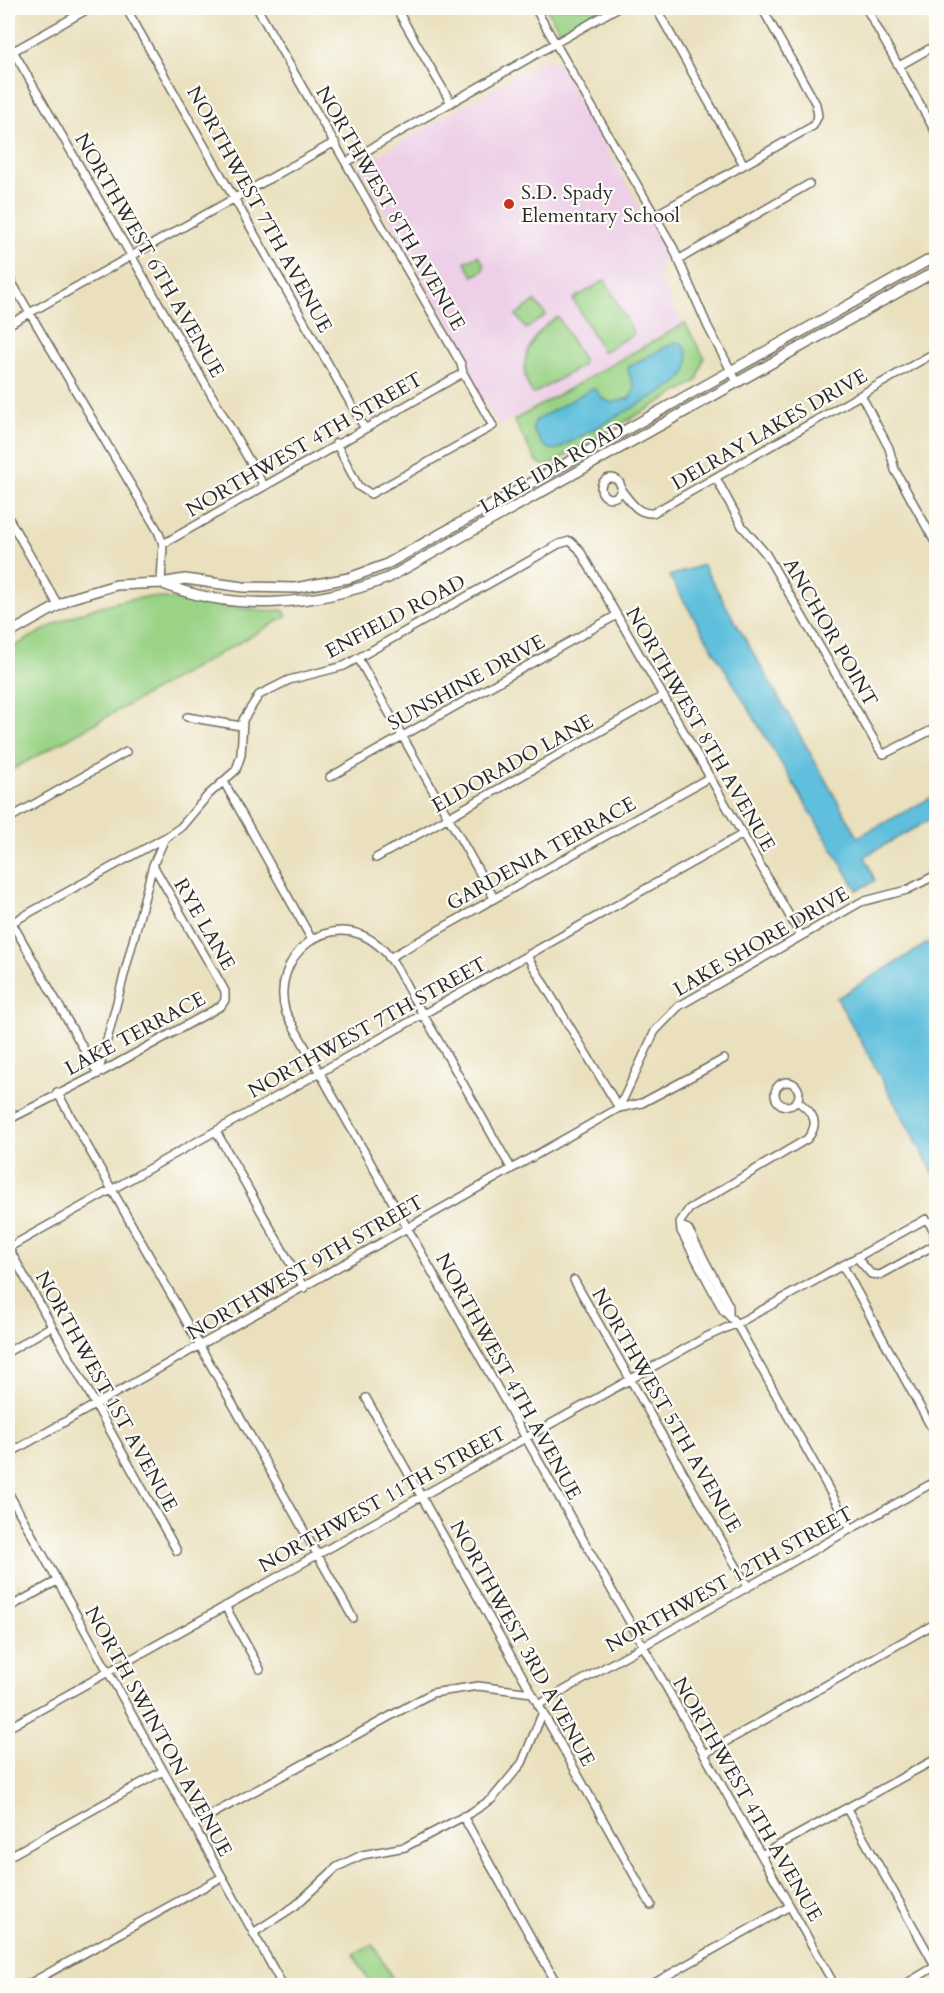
<svg xmlns="http://www.w3.org/2000/svg" width="944" height="1993" font-family="Cardo,serif">
  <style>
    .built { fill: #edd0e8 }
    .green { fill: #9ad386; stroke: #627f58; stroke-width: 1.5 }
    .water { fill: #5ebfdc; stroke: #447584; stroke-width: 1.5 }
    .lines { fill: none; stroke-linecap: round; stroke-linejoin: round }
    .minor-casing { stroke: #6e6a5e; stroke-width: 10 }
    .tertiary-casing { stroke: #6e6a5e; stroke-width: 12 }
    .minor { stroke: #fff; stroke-width: 7 }
    .tertiary { stroke: #fff; stroke-width: 9 }
    .poi-dot { fill: #c8321e; stroke: #fdfcf7; stroke-width: 2 }
    .labels { text-anchor: middle; stroke-width: 4.5; stroke-linejoin: round; paint-order: stroke }
    .poi-label { font-size: 20px; fill: #2b2b2b; stroke: #fdfcf7; text-anchor: start }
    .street-label { font-size: 20px; fill: #2b2b2b; stroke: #fdfcf7 }
  </style>
  <rect width="100%" height="100%" fill="#fdfcf7"/>
  <filter id="ink" filterUnits="userSpaceOnUse"><feTurbulence type="fractalNoise" baseFrequency=".0167" numOctaves="2"/><feDisplacementMap in="SourceGraphic" scale="12" xChannelSelector="R" yChannelSelector="G"/><feConvolveMatrix kernelMatrix="1 2 1 2 8 2 1 2 1" color-interpolation-filters="sRGB"/></filter>
  <filter id="wash" filterUnits="userSpaceOnUse"><feTurbulence type="fractalNoise" baseFrequency=".008" numOctaves="4" result="noise"/><feDisplacementMap in="SourceGraphic" scale="24" xChannelSelector="R" yChannelSelector="G"/><feGaussianBlur stdDeviation="1.35" result="paint"/><feColorMatrix in="noise" values="0 0 0 0 0 0 0 0 0 0 0 0 0 0 0 0 0 1.4 0 .05"/><feComposite in="paint" operator="in"/></filter>
  <g filter="url(#wash)">
    <rect width="100%" height="100%" fill="#eae0be"/>
    <path class="built" d="M545,59L558,63L660,242L665,254L657,277L683,323L500,426L472,381L469,361L359,166Z"/>
    <path class="green" d="M546,8H602L560,31Z
      M478,255L484,265L483,271L473,276L465,262Z
      M605,280L634,334L603,352L573,299Z
      M535,301L546,315L526,329L516,315Z
      M558,317L583,360L582,366L533,394C513,366 532,332 558,317Z
      M685,323L704,357L697,381L546,467L536,461L514,420Z
      M148,597C193,598 237,613 283,610L287,616L8,772V650C58,622 89,603 148,597Z
      M373,1944L394,1981L386,1985H371L353,1954Z"/>
    <path class="water" d="M676,342L683,344C692,359 689,373 676,384L558,449C543,452 540,440 533,429L535,421L591,389H595L602,398L611,403L630,398L635,388L628,371L629,366Z
      M703,565L858,837L936,795V816L865,856L875,881L857,890L669,576Z
      M936,938V1178L837,998Z"/>
  </g>
  <g filter="url(#ink)">
    <g class="lines">
      <defs>
        <path id="minor" d="M126,8L364,427
          M257,8L461,364L463,373L493,426L371,494L358,486L336,443
          M396,8L451,103
          M535,8L673,247L708,327L737,382
          M656,8L744,165
          M866,8L936,133
          M8,42L264,486
          M8,54L90,8
          M899,66L936,45
          M347,162L617,8
          M655,215L813,126L818,116L816,104L762,8
          M678,260L809,184
          M8,276L158,531L163,544L161,583
          M8,325L335,142
          M861,395L889,448L895,470L936,544
          M601 488a10 10 0 1 1 20 0a10 10 0 1 1-20 0Z
          M716,478L742,526L766,554L881,752L884,754L936,728
          M621,490C631,502 637,514 653,513L936,352
          M8,517L58,605
          M163,544L463,373
          M358,658L494,898
          M187,717L241,726
          M330,777L617,615
          M224,782L312,940
          M8,819L126,752
          M376,858L663,696
          M8,916L98,1074
          M11,923L164,838
          M527,956L619,1108
          M389,958L710,777
          M98,1074L153,865L165,838L181,827L208,795L236,770L241,755L243,720L259,695L289,680L344,666L559,544L570,541L579,549L801,936
          M775 1094a12 12 0 1 1 24 0a12 12 0 1 1-24 0Z
          M57,1092L353,1618
          M797,1101C813,1112 821,1123 807,1139L689,1209L680,1222L681,1231L723,1310L736,1323L851,1529
          M619,1108L655,1031L679,1006L861,902L907,890L936,875
          M8,1120L98,1074L221,1006L225,1000V991L153,865
          M216,1131L304,1288
          M511,1168C478,1111 447,1053 413,998C403,980 393,957 378,945C330,905 268,958 286,1013L835,1986
          M681,1226L688,1229L729,1306V1315
          M8,1247L177,1551
          M8,1248L743,834
          M843,1266L936,1436
          M574,1280L748,1587
          M8,1352L52,1326
          M366,1398L651,1905
          M8,1454L619,1108L642,1103L724,1059
          M8,1492L283,1986
          M225,1606L260,1669
          M8,1608L57,1581
          M538,1705L936,1481
          M8,1728L706,1337L744,1320L926,1219L934,1230L935,1243L931,1247L880,1275L871,1274L857,1258
          M704,1754L936,1623
          M931,1762L936,1772
          M847,1809L936,1967
          M463,1816L558,1986
          M193,1825L432,1693L478,1686L532,1693
          M761,1855L936,1759
          M8,1857L163,1771
          M253,1933L295,1906L337,1867L362,1855L405,1847L472,1812L492,1799L522,1763L543,1712
          M25,1986L222,1877
          M649,1986L790,1906
          M902,1986L936,1966"/>
        <path id="tertiary" d="M161,583C234,613 315,606 388,578L936,271
          M8,634L72,598L116,585L161,583L185,579L243,587L295,588L349,578L385,565L936,256"/>
      </defs>
      <use href="#minor" class="minor-casing"/>
      <use href="#tertiary" class="tertiary-casing"/>
      <use href="#minor" class="minor"/>
      <use href="#tertiary" class="tertiary"/>
    </g>
  </g>
  <circle class="poi-dot" cx="509" cy="204" r="6"/>
  <g class="labels">
    <g class="poi-label">
      <text x="521" y="199">S.D. Spady<tspan x="521" dy="23">Elementary School</tspan></text>
    </g>
    <g class="street-label">
      <text transform="translate(391 208) rotate(60)" y="7">NORTHWEST 8TH AVENUE</text>
      <text transform="translate(260 209) rotate(61)" y="7">NORTHWEST 7TH AVENUE</text>
      <text transform="translate(150 255) rotate(60)" y="7">NORTHWEST 6TH AVENUE</text>
      <text transform="translate(769 429) rotate(-30)" y="7">DELRAY LAKES DRIVE</text>
      <text transform="translate(304 444) rotate(-30)" y="7">NORTHWEST 4TH STREET</text>
      <text transform="translate(552 467) rotate(-30)" y="7">LAKE IDA ROAD</text>
      <text transform="translate(395 616) rotate(-28)" y="7">ENFIELD ROAD</text>
      <text transform="translate(831 632) rotate(60)" y="7">ANCHOR POINT</text>
      <text transform="translate(466 682) rotate(-29)" y="7">SUNSHINE DRIVE</text>
      <text transform="translate(701 729) rotate(60)" y="7">NORTHWEST 8TH AVENUE</text>
      <text transform="translate(512 763) rotate(-29)" y="7">ELDORADO LANE</text>
      <text transform="translate(541 853) rotate(-29)" y="7">GARDENIA TERRACE</text>
      <text transform="translate(205 924) rotate(60)" y="7">RYE LANE</text>
      <text transform="translate(761 941) rotate(-30)" y="7">LAKE SHORE DRIVE</text>
      <text transform="translate(367 1027) rotate(-29)" y="7">NORTHWEST 7TH STREET</text>
      <text transform="translate(135 1033) rotate(-28)" y="7">LAKE TERRACE</text>
      <text transform="translate(305 1267) rotate(-30)" y="7">NORTHWEST 9TH STREET</text>
      <text transform="translate(509 1376) rotate(61)" y="7">NORTHWEST 4TH AVENUE</text>
      <text transform="translate(107 1391) rotate(61)" y="7">NORTHWEST 1ST AVENUE</text>
      <text transform="translate(667 1410) rotate(60)" y="7">NORTHWEST 5TH AVENUE</text>
      <text transform="translate(382 1499) rotate(-29)" y="7">NORTHWEST 11TH STREET</text>
      <text transform="translate(729 1579) rotate(-29)" y="7">NORTHWEST 12TH STREET</text>
      <text transform="translate(523 1643) rotate(61)" y="7">NORTHWEST 3RD AVENUE</text>
      <text transform="translate(159 1731) rotate(61)" y="7">NORTH SWINTON AVENUE</text>
      <text transform="translate(748 1799) rotate(60)" y="7">NORTHWEST 4TH AVENUE</text>
    </g>
  </g>
  <rect width="944" height="1993" fill="none" stroke="#fdfcf7" stroke-width="30"/>
</svg>
